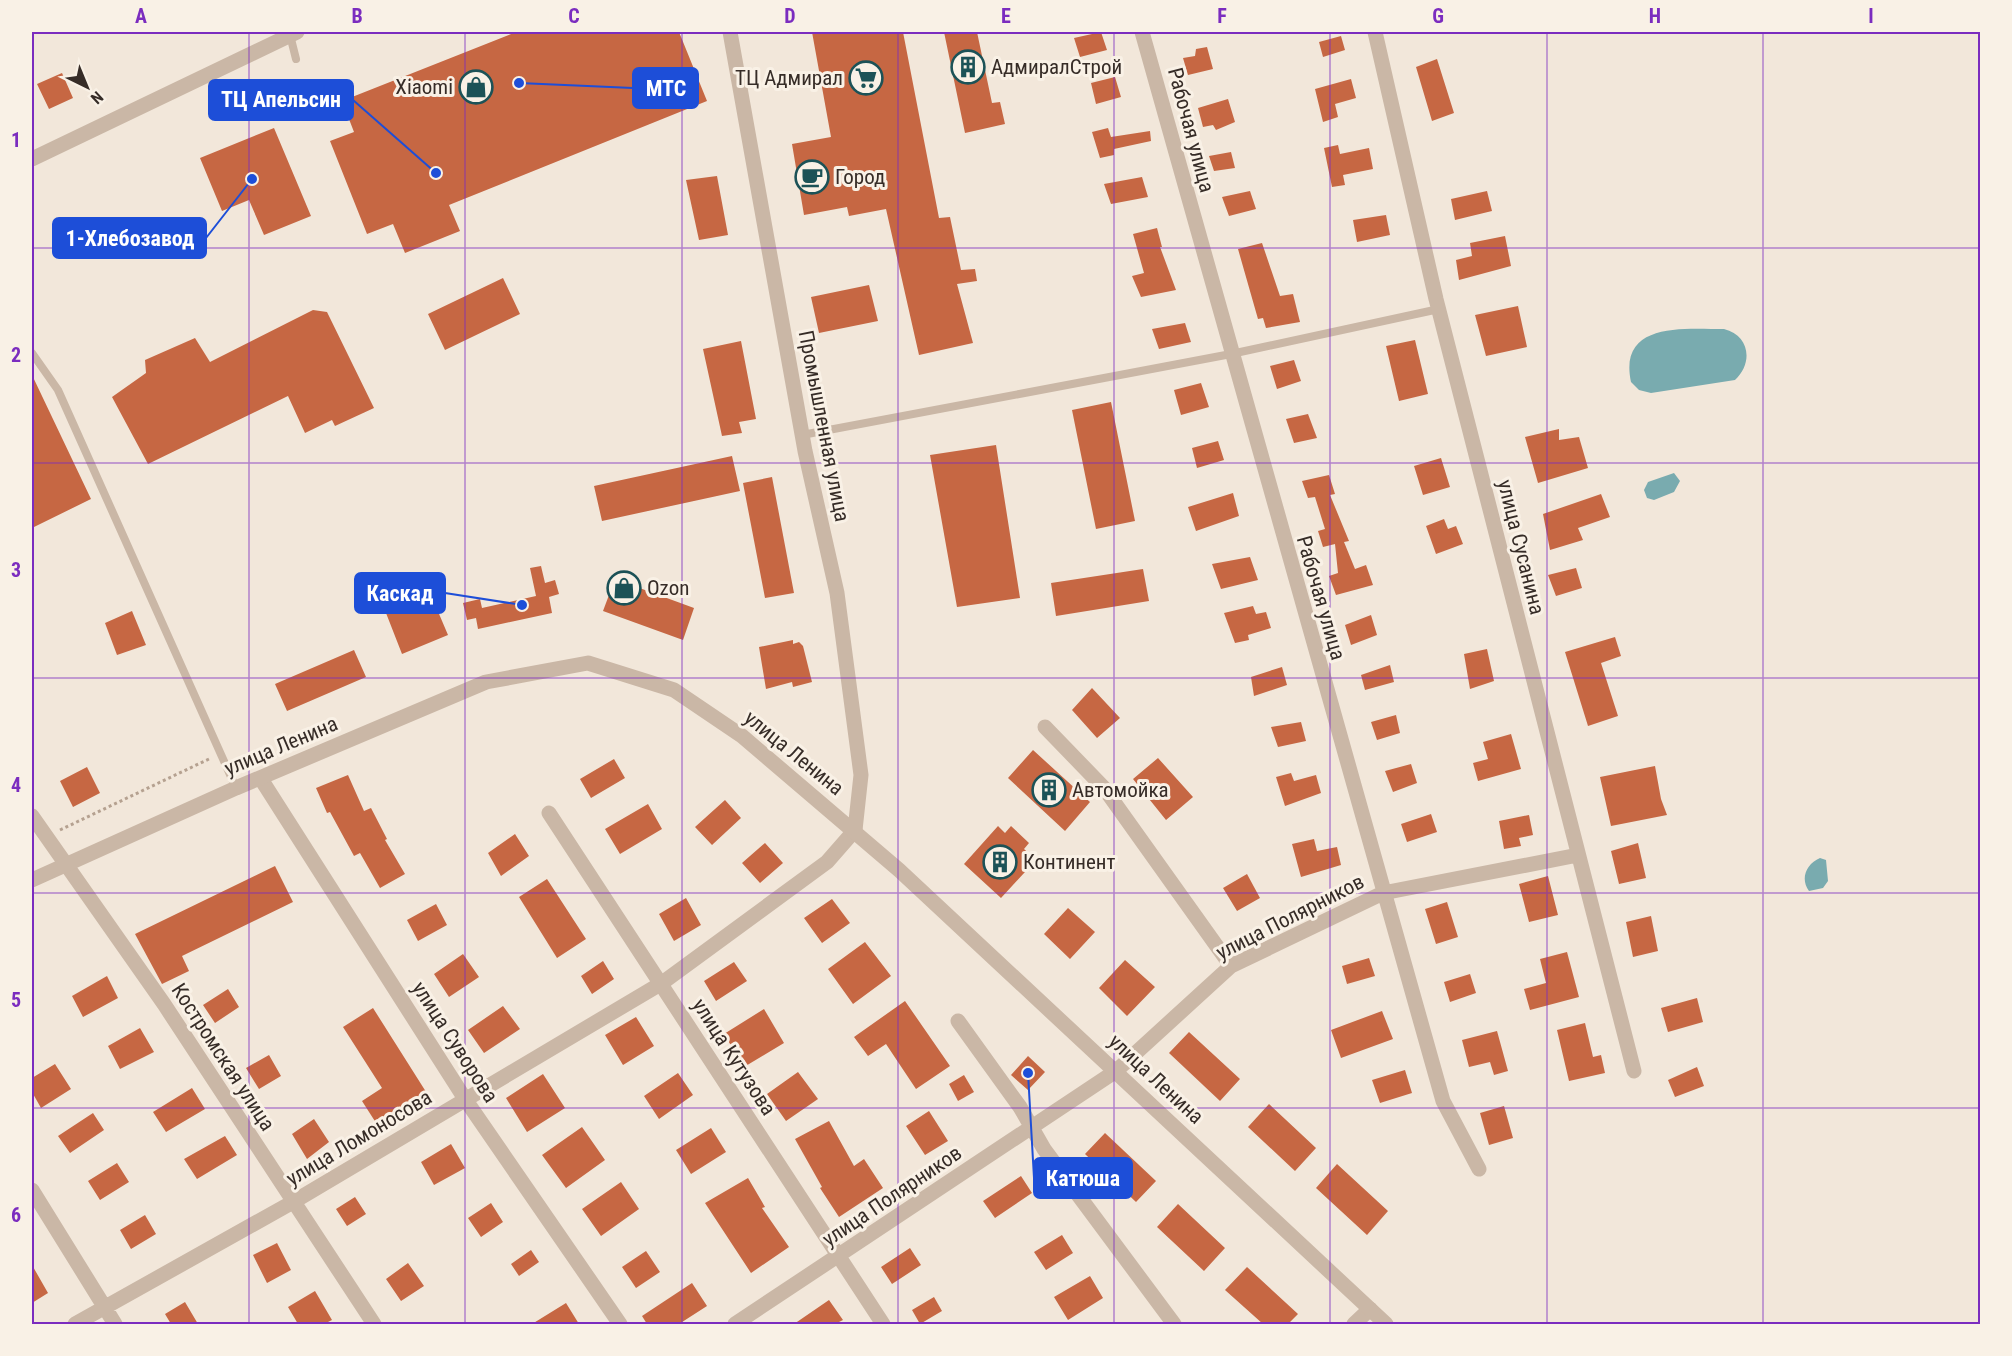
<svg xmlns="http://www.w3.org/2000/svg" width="2012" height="1356" font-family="'Roboto Condensed',sans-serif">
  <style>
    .water { fill: #79abaf }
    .building { fill: #c66743 }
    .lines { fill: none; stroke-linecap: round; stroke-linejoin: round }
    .path { stroke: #b5a190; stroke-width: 3; stroke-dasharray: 3 3; stroke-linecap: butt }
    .service { stroke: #cab7a6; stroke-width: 8 }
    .minor { stroke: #cab7a6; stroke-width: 15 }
    .tertiary { stroke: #cab7a6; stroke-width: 15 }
    .grid { fill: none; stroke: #7b2cbf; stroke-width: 1.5; stroke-opacity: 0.55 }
    .labels { text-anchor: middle; stroke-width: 6; stroke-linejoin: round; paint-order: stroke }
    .poi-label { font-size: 21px; fill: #362c27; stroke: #f9f1e6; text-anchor: start }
    .street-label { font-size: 21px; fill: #362c27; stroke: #f9f1e6 }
    .leader { fill: none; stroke: #1d4ed8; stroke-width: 2 }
    .callout-dot { fill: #1d4ed8; stroke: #f9f1e6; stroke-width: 2 }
    .callout { fill: #1d4ed8; stroke: #1d4ed8; stroke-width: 2 }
    .callout-label { font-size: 22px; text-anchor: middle; font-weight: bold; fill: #fff }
    .neatline { fill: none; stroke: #7b2cbf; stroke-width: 2 }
    .grid-label { font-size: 20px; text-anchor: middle; font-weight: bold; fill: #7b2cbf }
  </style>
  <rect width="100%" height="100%" fill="#f2e7da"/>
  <path class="water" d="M1724,329C1749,335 1754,362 1735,380L1651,393L1639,390L1631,382C1618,321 1685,329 1724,329Z
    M1674,473L1680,481L1674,492L1654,500L1647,498L1644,490L1648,482Z
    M1820,858L1826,860L1828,881L1823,888L1809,891C1800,879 1806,864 1820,858Z"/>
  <path class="building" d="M516,32H679L707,101L449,205L460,231L405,253L393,224L367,234L330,141L354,132L342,101Z
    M812,32H903L939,218L950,217L961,270L975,269L977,281L957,284L973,343L919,355L886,209L849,216L847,207L804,215L792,144L831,137Z
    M944,32H977L992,103L1000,102L1005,124L965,133Z
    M1101,32L1107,50L1080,57L1074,38Z
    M1341,36L1345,50L1323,57L1319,42Z
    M1207,47L1213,69L1188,75L1183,58L1195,56L1196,49Z
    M1437,59L1454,113L1432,121L1416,67Z
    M62,73L73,98L49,109L37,84Z
    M1115,77L1121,97L1096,104L1091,83Z
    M1351,79L1356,98L1335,104L1338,117L1323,122L1315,89Z
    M1228,99L1235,122L1216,130L1213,125L1203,127L1198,108Z
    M274,128L311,216L264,235L249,200L222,211L200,158Z
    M1108,128L1111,137L1150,131L1151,141L1114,149V155L1100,158L1092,132Z
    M1338,145L1340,154L1369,148L1373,169L1343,175L1345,185L1332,187L1324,148Z
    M1231,152L1235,168L1214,171L1209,156Z
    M717,176L728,235L699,240L686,180Z
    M1142,177L1148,197L1111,204L1104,184Z
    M1250,191L1256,209L1229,216L1222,197Z
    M1487,191L1492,211L1455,220L1451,199Z
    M1386,215L1390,235L1357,242L1353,220Z
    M1157,228L1162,247H1160L1176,290L1141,297L1132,276L1144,273L1133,234Z
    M1505,236L1511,266L1459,280L1456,260L1472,256L1470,243Z
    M1262,243L1280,296L1293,294L1300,322L1266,328L1263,318L1258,319L1238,249Z
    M503,278L520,314L445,350L428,314Z
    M869,285L878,321L819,333L811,297Z
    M1518,306L1527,347L1486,356L1475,315Z
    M313,310L327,312L374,408L335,426L332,420L305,433L288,396L148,464L112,397L146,373L145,360L195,338L210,362Z
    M1185,323L1191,342L1159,349L1152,329Z
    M1415,340L1428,394L1399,401L1386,346Z
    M741,341L756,419L739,422L742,433L722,436L703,349Z
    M1294,360L1301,381L1277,389L1270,366Z
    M32,375L91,499L32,528Z
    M1201,383L1209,407L1181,415L1174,390Z
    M1111,402L1135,521L1096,529L1072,410Z
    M1308,414L1317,438L1294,443L1286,419Z
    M1559,429V440L1579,437L1588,468L1538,483L1525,437Z
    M1218,441L1224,460L1197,468L1192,448Z
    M996,445L1020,598L957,607L930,455Z
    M732,456L740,491L602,521L594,486Z
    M1441,458L1450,487L1423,495L1414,466Z
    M1329,475L1335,494L1330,495L1349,541L1344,542L1355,569L1366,565L1373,585L1336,595L1329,576L1338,573L1335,544L1323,547L1318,531L1325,529L1315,497L1308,498L1302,481Z
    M772,477L794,593L765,598L743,483Z
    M1233,493L1239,516L1196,531L1188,507Z
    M1601,494L1610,517L1578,528L1583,540L1550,550L1543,514Z
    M1444,519L1448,529L1456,526L1463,544L1436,554L1426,526Z
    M1250,557L1258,580L1221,589L1212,564Z
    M541,566L545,583L555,580L559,594L549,597L552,613L478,629L476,618L467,620L463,603L480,599L482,608L536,596L530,568Z
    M1576,568L1582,588L1556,596L1548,575Z
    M1143,569L1149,601L1056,616L1051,583Z
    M615,579L694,608L683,640L603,611Z
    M431,595L448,635L402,654L386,613Z
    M1253,606L1256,614L1266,612L1271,628L1248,635L1249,640L1235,643L1224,613Z
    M132,611L146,645L117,655L105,623Z
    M1371,615L1377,635L1351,645L1345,625Z
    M1615,637L1621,656L1601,663L1618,716L1588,726L1565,652Z
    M793,640V644L799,642L803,646L812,682L793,687L792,682L766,689L759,647Z
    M1487,649L1494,681L1470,689L1464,654Z
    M354,650L366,677L287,711L275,684Z
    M1390,665L1394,682L1365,690L1361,675Z
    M1282,667L1287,685L1254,696L1251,677Z
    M1092,688L1120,718L1097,738L1072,710Z
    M1396,715L1400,733L1377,740L1371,722Z
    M1301,722L1306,741L1278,747L1271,727Z
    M1511,734L1521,769L1478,781L1473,763L1488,759L1483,742Z
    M1033,750L1090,802L1065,831L1008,778Z
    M1158,758L1193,797L1166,820L1133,779Z
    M614,759L625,778L591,798L580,779Z
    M1411,764L1417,783L1393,792L1385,771Z
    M1655,766L1661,799L1667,815L1611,826L1600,777Z
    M87,767L100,793L73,807L60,781Z
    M1291,773L1294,781L1316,775L1321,793L1285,806L1276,777Z
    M348,775L364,811L371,808L387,839L385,840L405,874L380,888L360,853L354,856L330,812L327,813L316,788Z
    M725,800L741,818L712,845L695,827Z
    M648,804L662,829L620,854L605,829Z
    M1431,814L1437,832L1407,842L1401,824Z
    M1529,815L1533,835L1519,838L1521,846L1504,849L1499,821Z
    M998,826L1005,833L1011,826L1029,843L1024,849L1036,860L1001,898L964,864Z
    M515,834L529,856L501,876L488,853Z
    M1314,839L1317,851L1337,847L1341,865L1301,877L1292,844Z
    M765,843L783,863L760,883L742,863Z
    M1638,843L1646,878L1619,884L1611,851Z
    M275,866L293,902L182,956L189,971L162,984L135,934Z
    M1247,874L1260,898L1237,911L1223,888Z
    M1548,876L1558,915L1529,922L1519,884Z
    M547,879L586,939L557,958L519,897Z
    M686,898L701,925L674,941L659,914Z
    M832,899L850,923L822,943L804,918Z
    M1447,902L1458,937L1436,944L1425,909Z
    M436,904L447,925L418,941L407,920Z
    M1068,908L1095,932L1070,959L1044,934Z
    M1651,916L1658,951L1633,957L1626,922Z
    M865,942L891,976L853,1004L828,969Z
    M1567,952L1579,997L1530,1010L1524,989L1546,983L1540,959Z
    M463,954L479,977L449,997L434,974Z
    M1369,958L1375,976L1347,984L1342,966Z
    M1125,960L1155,987L1127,1016L1099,988Z
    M603,961L614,979L592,994L581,976Z
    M734,962L747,981L716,1001L704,981Z
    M1470,974L1476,993L1450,1002L1444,982Z
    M107,976L118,998L83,1017L72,996Z
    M228,989L239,1007L215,1023L203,1005Z
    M1697,998L1703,1022L1668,1032L1661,1008Z
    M905,1001L950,1066L916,1089L886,1044L868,1056L854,1037Z
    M503,1006L520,1029L484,1053L468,1030Z
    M373,1008L428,1095L378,1126L362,1101L382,1088L343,1027Z
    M764,1009L784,1043L744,1067L724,1034Z
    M1382,1011L1393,1039L1341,1058L1331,1030Z
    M636,1017L654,1046L623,1065L605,1035Z
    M1585,1023L1593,1057L1601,1055L1605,1073L1569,1081L1557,1030Z
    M140,1028L154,1052L120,1069L108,1046Z
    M1497,1031L1508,1071L1494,1075L1490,1062L1469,1067L1462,1040Z
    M1189,1032L1240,1079L1220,1101L1169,1053Z
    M269,1055L281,1076L259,1089L246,1068Z
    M1028,1056L1045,1072L1028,1090L1011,1075Z
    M55,1064L71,1089L41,1108L32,1092V1078Z
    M1697,1067L1704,1086L1675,1097L1668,1080Z
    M1405,1070L1412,1093L1380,1103L1372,1080Z
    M798,1072L818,1099L786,1121L767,1094Z
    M678,1073L693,1095L659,1119L644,1096Z
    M543,1074L565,1108L527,1132L506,1098Z
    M964,1075L974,1092L958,1101L949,1084Z
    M192,1088L205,1109L166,1132L153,1112Z
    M1269,1104L1316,1148L1295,1171L1248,1127Z
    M1504,1106L1513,1138L1489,1145L1480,1113Z
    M929,1111L948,1141L925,1155L906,1126Z
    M93,1113L104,1130L70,1153L58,1136Z
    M314,1119L329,1142L307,1159L292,1134Z
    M829,1121L854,1166L864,1159L883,1188L839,1217L820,1188L822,1187L795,1139Z
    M582,1127L605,1160L566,1188L542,1155Z
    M711,1128L726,1152L691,1174L676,1150Z
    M1105,1133L1156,1181L1136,1202L1085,1154Z
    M225,1136L237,1155L197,1179L184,1159Z
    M451,1144L465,1168L434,1185L421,1162Z
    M117,1163L129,1182L100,1200L88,1181Z
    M1337,1164L1388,1211L1367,1235L1316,1188Z
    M1021,1176L1032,1193L995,1218L983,1201Z
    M748,1178L765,1207L762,1208L789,1247L751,1273L705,1203Z
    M621,1182L639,1209L601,1236L582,1209Z
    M355,1197L366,1214L347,1226L336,1209Z
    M491,1203L503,1222L481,1237L468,1218Z
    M1178,1204L1225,1248L1204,1271L1157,1227Z
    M145,1215L156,1234L131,1249L120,1230Z
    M1062,1235L1073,1253L1046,1270L1034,1252Z
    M277,1243L291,1270L267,1283L253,1255Z
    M910,1248L921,1265L892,1284L881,1267Z
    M531,1250L539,1262L519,1276L511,1264Z
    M646,1251L660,1272L636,1288L622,1267Z
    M408,1263L424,1286L401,1301L386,1279Z
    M32,1265L48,1293L32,1303Z
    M1247,1267L1298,1314L1288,1324H1263L1225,1290Z
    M1090,1276L1103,1298L1068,1320L1054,1297Z
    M692,1283L707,1306L679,1324H647L642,1316Z
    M315,1291L332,1320L324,1324H298L288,1307Z
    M934,1297L942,1311L920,1324L912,1310Z
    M829,1300L843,1320L835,1324H794Z
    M185,1302L198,1324H171L165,1314Z
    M566,1303L579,1324H532Z"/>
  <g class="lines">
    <path class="path" d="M60,830L211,758"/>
    <path class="service" d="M290,35L296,59
      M32,353L58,390L236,788
      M802,435L1231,354L1439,309"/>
    <path class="minor" d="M1142,32L1443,1101L1479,1169
      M1375,32L1436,299L1634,1071
      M1045,727L1104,788L1231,966
      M261,779L465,1099L620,1324
      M549,813L883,1324
      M32,816L164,1004L374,1324
      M958,1021L1020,1107L1044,1149L1174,1324
      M32,1190L115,1324
      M75,1324L293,1202L662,983L827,862L855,830
      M735,1324L1116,1071L1231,966L1383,893L1578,855
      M1354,1324L1370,1309"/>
    <path class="tertiary" d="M730,32L805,451L837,593L861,775L855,830
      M32,159L297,32
      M32,880L236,788L486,682L588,663L674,690L742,736L899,870L1386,1324"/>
  </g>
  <path class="grid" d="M249,32V1324M465,32V1324M682,32V1324M898,32V1324M1114,32V1324M1330,32V1324M1547,32V1324M1763,32V1324M32,248H1980M32,463H1980M32,678H1980M32,893H1980M32,1108H1980"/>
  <defs>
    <symbol id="building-ring" viewBox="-11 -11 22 22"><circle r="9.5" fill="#f9f1e6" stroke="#1c5257" stroke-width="1.5"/><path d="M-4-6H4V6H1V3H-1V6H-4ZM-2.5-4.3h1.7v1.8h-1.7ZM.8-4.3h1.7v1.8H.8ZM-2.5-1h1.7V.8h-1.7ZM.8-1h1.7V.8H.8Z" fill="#1c5257"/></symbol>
    <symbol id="supermarket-ring" viewBox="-11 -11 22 22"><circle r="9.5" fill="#f9f1e6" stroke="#1c5257" stroke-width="1.5"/><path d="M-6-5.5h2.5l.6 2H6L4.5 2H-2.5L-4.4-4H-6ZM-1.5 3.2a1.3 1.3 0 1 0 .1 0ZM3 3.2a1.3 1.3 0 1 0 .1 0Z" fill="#1c5257"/></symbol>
    <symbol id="shop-ring" viewBox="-11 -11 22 22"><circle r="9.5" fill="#f9f1e6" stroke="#1c5257" stroke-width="1.5"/><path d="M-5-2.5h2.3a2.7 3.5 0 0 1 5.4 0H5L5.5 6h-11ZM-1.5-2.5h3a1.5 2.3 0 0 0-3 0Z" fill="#1c5257"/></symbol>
    <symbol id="cafe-ring" viewBox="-11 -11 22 22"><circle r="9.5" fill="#f9f1e6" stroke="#1c5257" stroke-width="1.5"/><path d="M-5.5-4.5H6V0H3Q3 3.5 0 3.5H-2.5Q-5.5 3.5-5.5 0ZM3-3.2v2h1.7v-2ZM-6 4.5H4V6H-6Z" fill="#1c5257"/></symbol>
  </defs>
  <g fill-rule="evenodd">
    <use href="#building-ring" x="949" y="48" width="38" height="38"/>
    <use href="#supermarket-ring" x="847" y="59" width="38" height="38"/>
    <use href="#shop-ring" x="457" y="68" width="38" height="38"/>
    <use href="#cafe-ring" x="793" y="158" width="38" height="38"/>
    <use href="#shop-ring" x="605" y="569" width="38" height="38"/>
    <use href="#building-ring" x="1030" y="771" width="38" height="38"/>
    <use href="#building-ring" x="981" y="843" width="38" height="38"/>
  </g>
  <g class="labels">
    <g class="poi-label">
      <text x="991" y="74">АдмиралСтрой</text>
      <text x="843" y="85" text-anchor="end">ТЦ Адмирал</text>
      <text x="453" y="94" text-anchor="end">Xiaomi</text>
      <text x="835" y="184">Город</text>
      <text x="647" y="595">Ozon</text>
      <text x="1072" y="797">Автомойка</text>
      <text x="1023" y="869">Континент</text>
    </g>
    <g class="street-label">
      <text transform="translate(1191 130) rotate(75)" y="7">Рабочая улица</text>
      <text transform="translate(824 426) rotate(79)" y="7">Промышленная улица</text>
      <text transform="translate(1521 547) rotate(76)" y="7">улица Сусанина</text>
      <text transform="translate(1321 598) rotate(74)" y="7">Рабочая улица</text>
      <text transform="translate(281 746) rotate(-23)" y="7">улица Ленина</text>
      <text transform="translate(794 753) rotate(39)" y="7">улица Ленина</text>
      <text transform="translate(1290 917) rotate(-27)" y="7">улица Полярников</text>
      <text transform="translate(455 1042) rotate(57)" y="7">улица Суворова</text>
      <text transform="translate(223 1057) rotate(57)" y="7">Костромская улица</text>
      <text transform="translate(734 1057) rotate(57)" y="7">улица Кутузова</text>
      <text transform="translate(1156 1079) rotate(43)" y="7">улица Ленина</text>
      <text transform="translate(359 1138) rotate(-31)" y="7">улица Ломоносова</text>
      <text transform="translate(892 1196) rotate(-34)" y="7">улица Полярников</text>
    </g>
  </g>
  <path class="leader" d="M519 83L633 88M436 173L353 100M252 179L206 238M522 605L445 593M1028 1073L1034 1178"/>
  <g class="callout-dot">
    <circle cx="519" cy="83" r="6"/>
    <circle cx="436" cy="173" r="6"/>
    <circle cx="252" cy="179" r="6"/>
    <circle cx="522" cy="605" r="6"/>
    <circle cx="1028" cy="1073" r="6"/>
  </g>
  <g class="callout">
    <rect x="633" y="68" width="65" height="40" rx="6"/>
    <rect x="209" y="80" width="144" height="40" rx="6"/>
    <rect x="53" y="218" width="153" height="40" rx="6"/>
    <rect x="355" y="573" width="90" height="40" rx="6"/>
    <rect x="1034" y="1158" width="98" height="40" rx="6"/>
  </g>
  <g class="callout-label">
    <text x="666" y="96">МТС</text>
    <text x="281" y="107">ТЦ Апельсин</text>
    <text x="130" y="246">1-Хлебозавод</text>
    <text x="400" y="601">Каскад</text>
    <text x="1083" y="1186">Катюша</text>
  </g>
  <rect width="2012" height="1356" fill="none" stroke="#f9f1e6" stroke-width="66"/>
  <g transform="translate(87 87) rotate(137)" stroke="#f9f1e6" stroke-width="4.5" paint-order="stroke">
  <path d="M0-4.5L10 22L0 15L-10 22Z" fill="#362c27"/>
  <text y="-9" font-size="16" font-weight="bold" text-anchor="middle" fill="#362c27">N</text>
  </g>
  <rect x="33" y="33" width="1946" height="1290" class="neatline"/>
  <g class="grid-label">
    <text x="141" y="23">A</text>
    <text x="357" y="23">B</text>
    <text x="574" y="23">C</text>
    <text x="790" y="23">D</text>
    <text x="1006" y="23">E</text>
    <text x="1222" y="23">F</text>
    <text x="1438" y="23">G</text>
    <text x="1655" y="23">H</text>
    <text x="1871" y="23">I</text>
    <text x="16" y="147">1</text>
    <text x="16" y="362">2</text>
    <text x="16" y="577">3</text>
    <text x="16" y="792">4</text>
    <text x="16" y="1007">5</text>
    <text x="16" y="1222">6</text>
  </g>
</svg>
